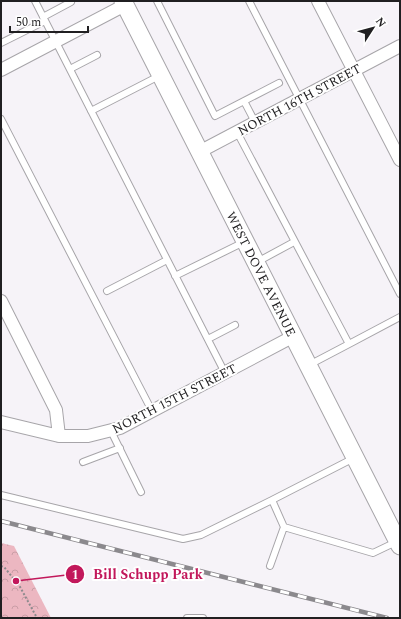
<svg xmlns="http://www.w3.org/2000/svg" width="401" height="619" font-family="Spectral,serif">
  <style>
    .park { fill: url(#park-crowns) }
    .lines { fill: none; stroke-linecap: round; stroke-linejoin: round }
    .service-casing { stroke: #a7a5a9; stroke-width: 8 }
    .minor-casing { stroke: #a7a5a9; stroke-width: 14 }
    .secondary-casing { stroke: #a7a5a9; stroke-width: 19 }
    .path { stroke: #8c8a8d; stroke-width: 2; stroke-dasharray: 2 2; stroke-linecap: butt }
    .service { stroke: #fff; stroke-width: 6 }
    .minor { stroke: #fff; stroke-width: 12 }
    .secondary { stroke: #fff; stroke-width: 17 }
    .rail-casing { stroke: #8b898d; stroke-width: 4.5 }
    .rail { stroke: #fff; stroke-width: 3; stroke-dasharray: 9; stroke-linecap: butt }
    .labels { text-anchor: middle; stroke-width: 4; stroke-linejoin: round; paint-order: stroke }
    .street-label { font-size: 13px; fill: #201f21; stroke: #fff }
    .leader { fill: none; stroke: #c2185b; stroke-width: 1.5 }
    .callout-dot { fill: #c2185b; stroke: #fff; stroke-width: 1.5 }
    .mark-label { font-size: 12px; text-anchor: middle; font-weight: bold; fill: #fff }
    .callout-label { font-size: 14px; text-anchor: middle; font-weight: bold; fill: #c2185b; stroke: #fff; stroke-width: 4; stroke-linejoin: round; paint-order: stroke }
  </style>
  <defs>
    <pattern id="park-crowns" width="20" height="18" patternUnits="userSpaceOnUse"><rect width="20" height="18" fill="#ecb7c1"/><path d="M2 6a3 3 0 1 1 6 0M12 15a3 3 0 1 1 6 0" fill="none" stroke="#ca9da6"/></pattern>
  </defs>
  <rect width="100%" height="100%" fill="#f6f3f8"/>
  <path class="park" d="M1,543L14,546L51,618H1Z"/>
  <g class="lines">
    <defs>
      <path id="service" d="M35,1L225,373
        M157,1L215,116L279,83
        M249,1L400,294
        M43,17L71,2
        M1,43L45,21
        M70,69L97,55
        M244,101L255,122
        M91,111L159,76
        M1,119L152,411
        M237,132L349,344L309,365
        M257,262L294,242
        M175,276L244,242
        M107,291L167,260
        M208,339L235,325
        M349,344L400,317
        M111,431L141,492
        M354,458L272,500L284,527L373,553L396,542
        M83,462L120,448
        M1,495L183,539L201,535L272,500
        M270,566L284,527
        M187,618H203"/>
      <path id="minor" d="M318,1L400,160
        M1,70L125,5
        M199,152L400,46
        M1,301L56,410L59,436
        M1,422L59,436H88L120,428L294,336"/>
      <g id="secondary">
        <path id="s1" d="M123,1L400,546"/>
      </g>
    </defs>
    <use href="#service" class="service-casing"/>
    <use href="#minor" class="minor-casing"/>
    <use href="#secondary" class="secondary-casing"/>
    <path class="path" d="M1,566L4,567L19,585L37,618"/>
    <use href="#service" class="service"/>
    <use href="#minor" class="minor"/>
    <use href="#secondary" class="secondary"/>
    <defs>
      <path id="rail" d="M1,521L387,618"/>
    </defs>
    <use href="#rail" class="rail-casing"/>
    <use href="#rail" class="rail"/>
  </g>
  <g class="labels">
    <g class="street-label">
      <text transform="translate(299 99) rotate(-28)" y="5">NORTH 16TH STREET</text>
      <text dy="5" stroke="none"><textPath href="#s1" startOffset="306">WEST DOVE AVENUE</textPath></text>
      <text transform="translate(174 398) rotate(-27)" y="5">NORTH 15TH STREET</text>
    </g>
  </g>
  <path class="leader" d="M16 581L75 574"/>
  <g class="callout-dot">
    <circle cx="16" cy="581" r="4"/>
    <circle cx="75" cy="574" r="10"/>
  </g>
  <g class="mark-label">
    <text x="75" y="579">1</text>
  </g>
  <g class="callout-label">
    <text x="148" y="579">Bill Schupp Park</text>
  </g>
  <rect width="401" height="619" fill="none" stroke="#201f21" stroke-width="4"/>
  <g transform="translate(373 28) rotate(54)" stroke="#ffffff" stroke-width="3" paint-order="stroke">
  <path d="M0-3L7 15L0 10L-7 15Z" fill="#201f21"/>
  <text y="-6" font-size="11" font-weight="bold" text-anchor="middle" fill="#201f21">N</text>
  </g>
  <path d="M10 26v6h78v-6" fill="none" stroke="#201f21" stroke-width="2"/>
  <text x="16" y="26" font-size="12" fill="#201f21" stroke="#ffffff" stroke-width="3" paint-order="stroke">50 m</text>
</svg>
